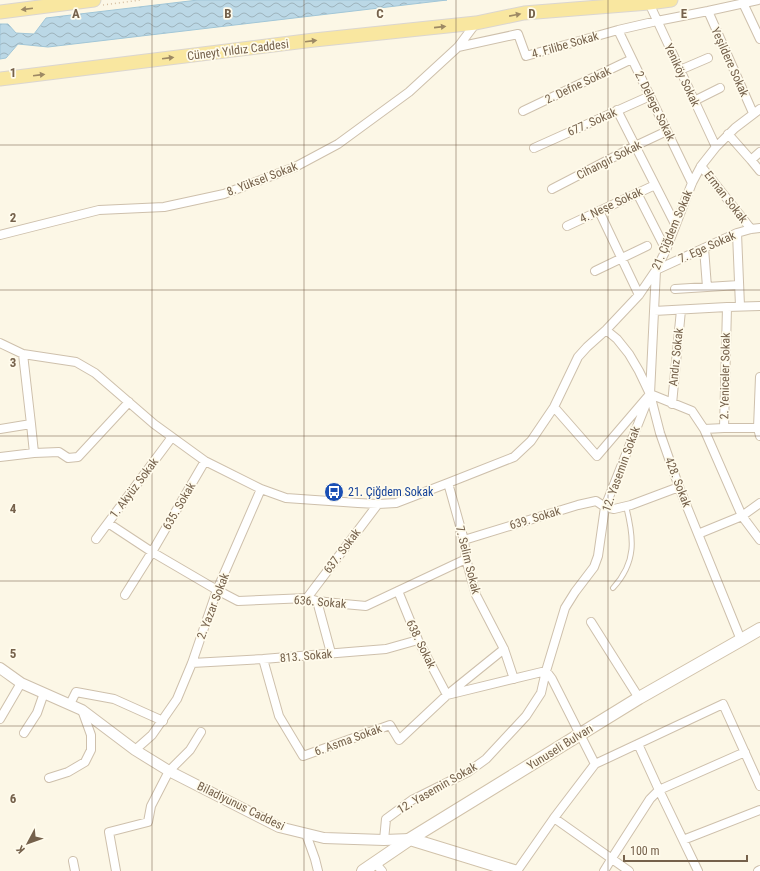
<svg xmlns="http://www.w3.org/2000/svg" width="760" height="871" font-family="'Roboto Condensed',sans-serif">
  <style>
    .water { fill: url(#water-waves); stroke: #a1c6d7 }
    .lines { fill: none; stroke-linecap: round; stroke-linejoin: round }
    .service-casing { stroke: #cec0ac; stroke-width: 6 }
    .minor-casing { stroke: #cec0ac; stroke-width: 10 }
    .tertiary-casing { stroke: #cec0ac; stroke-width: 12 }
    .secondary-casing { stroke: #d1c2aa; stroke-width: 14 }
    .primary-casing { stroke: #dbd6d0; stroke-width: 15 }
    .path { stroke: #d6bfa1; stroke-width: 1.5; stroke-dasharray: 1 3; stroke-linecap: butt }
    .service { stroke: #fff; stroke-width: 4 }
    .minor { stroke: #fff; stroke-width: 8 }
    .tertiary { stroke: #fff; stroke-width: 10 }
    .secondary { stroke: #fff; stroke-width: 12 }
    .primary { stroke: #f9e7a0; stroke-width: 13 }
    .oneway { fill: #9d8964 }
    .grid { fill: none; stroke: #75614b; stroke-width: 1; stroke-opacity: 0.55 }
    .labels { text-anchor: middle; stroke-width: 3.5; stroke-linejoin: round; paint-order: stroke }
    .street-label { font-size: 12px; fill: #75614b; stroke: #fffbec }
    .transit-label { font-size: 12px; fill: #164399; stroke: #fffbec; text-anchor: start }
    .grid-label { font-size: 13px; text-anchor: middle; font-weight: bold; fill: #75614b; stroke: #fffbec; stroke-width: 3.5; stroke-linejoin: round; paint-order: stroke }
  </style>
  <defs>
    <pattern id="water-waves" width="16" height="10" patternUnits="userSpaceOnUse"><rect width="16" height="10" fill="#bbd8e6"/><path d="M0 5q4-4 8 0t8 0" fill="none" stroke="#9db3bc"/></pattern>
  </defs>
  <rect width="100%" height="100%" fill="#fcf7e6"/>
  <path class="water" d="M198,0H447L48,47L18,44L6,58L0,59V24H8L16,33L34,34L46,18Z"/>
  <g class="lines">
    <defs>
      <path id="service" d="M613,588C637,562 634,538 626,506"/>
      <path id="minor" d="M649,3L716,147
        M743,3L760,39
        M708,11L753,113
        M618,30L692,183
        M458,47L518,34L526,56L618,30L657,21L708,11L758,0
        M680,70L708,58
        M694,101L720,88
        M617,110L675,224
        M523,111L632,59
        M728,134L751,160L760,171
        M534,148L650,96
        M751,160L760,152
        M701,166L751,229
        M552,189L635,146L667,131
        M637,193L666,250
        M599,211L639,295
        M567,226L655,185
        M737,233L740,306
        M0,235L99,210L164,207L224,194L295,167L338,144L409,92L458,47L476,23
        M704,248L707,287
        M656,270L737,233L751,229L760,228
        M595,271L647,246
        M675,289L739,285
        M760,306L727,307L724,428L704,429L742,516L760,540
        M654,311L727,307
        M606,330L617,339L629,354L639,371L650,394L660,433L679,487L741,640
        M0,343L23,354L76,362L95,373L154,424L205,461L261,489L286,498L358,503L378,504L396,503L448,483L514,457L531,441L554,407L578,357L587,347L606,330L639,295L656,270L666,250L692,183L701,166L716,147L735,128L760,109
        M760,377L758,428L760,436
        M650,394L692,411L704,429
        M672,404L681,310
        M554,407L597,456L650,394L656,270
        M31,424L34,453
        M724,428H758
        M0,429L31,424L23,354
        M0,457L34,453L59,452L68,458L78,457L129,402
        M448,483L464,540L466,559L476,595L504,649L514,679
        M108,523L152,552L217,590L238,601L307,598L317,601L344,604L366,606L466,559
        M698,534L742,516L760,503
        M96,539L172,437
        M464,540L578,505L596,501L605,507L614,509L631,505L679,487
        M398,591L418,640L447,695L546,671L552,679L595,764L723,704L760,786
        M125,595L152,552L205,461
        M307,598L378,504
        M317,601L331,653
        M591,622L639,698
        M263,659L279,716L303,756L390,725L399,740L447,695L504,649
        M192,663L263,659L386,649L418,640
        M70,704L76,692L114,699L163,721
        M0,719L21,683
        M24,733L37,713L44,693
        M638,744L659,790L698,871
        M135,750L152,735L177,699L192,663L217,590L261,489
        M49,778L68,772L85,762L91,750V735L82,710
        M554,818L629,871
        M306,834L315,859L318,871
        M384,840L386,819L412,800L468,772L486,759L526,716L541,693L546,671L565,608L575,592L594,567L598,556L605,507L650,394
        M683,840L760,810
        M73,861L75,871
        M375,863L382,871
        M116,871L109,832L148,822L151,806L169,771L190,750L201,732
        M517,871L554,818L595,764
        M604,871L612,858L650,799L659,790L745,752
        M758,871L760,870"/>
      <path id="tertiary" d="M0,668L21,683L82,710L135,750L169,771L279,827L324,838L384,840L410,839"/>
      <path id="secondary" d="M410,839L514,871
        M363,871L410,839L639,698L741,640L760,629"/>
      <path id="primary" d="M0,12L94,0
        M0,79L314,40L476,23L524,13L649,3L671,0"/>
    </defs>
    <use href="#service" class="service-casing"/>
    <use href="#minor" class="minor-casing"/>
    <use href="#tertiary" class="tertiary-casing"/>
    <use href="#secondary" class="secondary-casing"/>
    <use href="#primary" class="primary-casing"/>
    <path class="path" d="M103,5L141,0"/>
    <use href="#service" class="service"/>
    <use href="#minor" class="minor"/>
    <use href="#tertiary" class="tertiary"/>
    <use href="#secondary" class="secondary"/>
    <use href="#primary" class="primary"/>
  </g>
  <defs><path id="oneway-solid" d="M-6-.8H1V-3.2L6.5 0L1 3.2V.8H-6Z"/></defs>
  <g class="oneway">
    <use href="#oneway-solid" transform="translate(27 9) rotate(173)"/>
    <use href="#oneway-solid" transform="translate(515 15) rotate(-11)"/>
    <use href="#oneway-solid" transform="translate(440 27) rotate(-6)"/>
    <use href="#oneway-solid" transform="translate(311 41) rotate(-7)"/>
    <use href="#oneway-solid" transform="translate(168 58) rotate(-7)"/>
    <use href="#oneway-solid" transform="translate(39 75) rotate(-7)"/>
  </g>
  <path class="grid" d="M152,0V871M304,0V871M456,0V871M608,0V871M0,145H760M0,290H760M0,436H760M0,581H760M0,726H760"/>
  <defs>
    <symbol id="bus-disc" viewBox="-11 -11 22 22"><circle r="9.5" fill="#1a4fb4" stroke="#fffbec"/><path d="M-5-6H5V4H4V6H2V4H-2V6H-4V4H-5ZM-3.5-4V0h7V-4ZM-3.5 1.2v1.5H-2V1.2ZM2 1.2v1.5H3.5V1.2Z" fill="#fff"/></symbol>
  </defs>
  <g fill-rule="evenodd">
    <use href="#bus-disc" x="323" y="481" width="22" height="22"/>
  </g>
  <g class="labels">
    <g class="street-label">
      <text transform="translate(565 45) rotate(-16)" y="4">4. Filibe Sokak</text>
      <text transform="translate(238 50) rotate(-7)" y="4">Cüneyt Yıldız Caddesi</text>
      <text transform="translate(730 62) rotate(66)" y="4">Yeşildere Sokak</text>
      <text transform="translate(682 75) rotate(65)" y="4">Yeniköy Sokak</text>
      <text transform="translate(578 85) rotate(-25)" y="4">2. Defne Sokak</text>
      <text transform="translate(655 106) rotate(64)" y="4">2. Delege Sokak</text>
      <text transform="translate(592 122) rotate(-24)" y="4">677. Sokak</text>
      <text transform="translate(609 160) rotate(-27)" y="4">Cihangir Sokak</text>
      <text transform="translate(262 179) rotate(-21)" y="4">8. Yüksel Sokak</text>
      <text transform="translate(726 197) rotate(52)" y="4">Erman Sokak</text>
      <text transform="translate(611 205) rotate(-25)" y="4">4. Neşe Sokak</text>
      <text transform="translate(672 230) rotate(-67)" y="4">21. Çiğdem Sokak</text>
      <text transform="translate(707 247) rotate(-24)" y="4">7. Ege Sokak</text>
      <text transform="translate(676 357) rotate(-84)" y="4">Andız Sokak</text>
      <text transform="translate(725 376) rotate(-89)" y="4">2. Yeniceler Sokak</text>
      <text transform="translate(621 469) rotate(-70)" y="4">12. Yasemin Sokak</text>
      <text transform="translate(678 482) rotate(69)" y="4">428. Sokak</text>
      <text transform="translate(134 488) rotate(-53)" y="4">1. Akyüz Sokak</text>
      <text transform="translate(179 506) rotate(-60)" y="4">635. Sokak</text>
      <text transform="translate(535 518) rotate(-17)" y="4">639. Sokak</text>
      <text transform="translate(342 551) rotate(-53)" y="4">637. Sokak</text>
      <text transform="translate(468 560) rotate(76)" y="4">7. Selim Sokak</text>
      <text transform="translate(320 602) rotate(5)" y="4">636. Sokak</text>
      <text transform="translate(213 606) rotate(-69)" y="4">2. Yazar Sokak</text>
      <text transform="translate(421 644) rotate(64)" y="4">638. Sokak</text>
      <text transform="translate(306 656) rotate(-5)" y="4">813. Sokak</text>
      <text transform="translate(348 740) rotate(-20)" y="4">6. Asma Sokak</text>
      <text transform="translate(560 747) rotate(-32)" y="4">Yunuseli Bulvarı</text>
      <text transform="translate(437 788) rotate(-30)" y="4">12. Yasemin Sokak</text>
      <text transform="translate(241 806) rotate(26)" y="4">Biladiyunus Caddesi</text>
    </g>
    <g class="transit-label">
      <text x="348" y="496">21. Çiğdem Sokak</text>
    </g>
  </g>
  <g class="grid-label">
    <text x="76" y="18">A</text>
    <text x="228" y="18">B</text>
    <text x="380" y="18">C</text>
    <text x="532" y="18">D</text>
    <text x="684" y="18">E</text>
    <text x="13" y="77">1</text>
    <text x="13" y="222">2</text>
    <text x="13" y="367">3</text>
    <text x="13" y="513">4</text>
    <text x="13" y="658">5</text>
    <text x="13" y="803">6</text>
  </g>
  <g transform="translate(28 843) rotate(229)" stroke="#fffbec" stroke-width="3" paint-order="stroke">
  <path d="M0-3L7 15L0 10L-7 15Z" fill="#75614b"/>
  <text y="-6" font-size="11" font-weight="bold" text-anchor="middle" fill="#75614b">K</text>
  </g>
  <path d="M624 855v6h123v-6" fill="none" stroke="#75614b" stroke-width="2"/>
  <text x="630" y="855" font-size="12" fill="#75614b" stroke="#fffbec" stroke-width="3" paint-order="stroke">100 m</text>
</svg>
